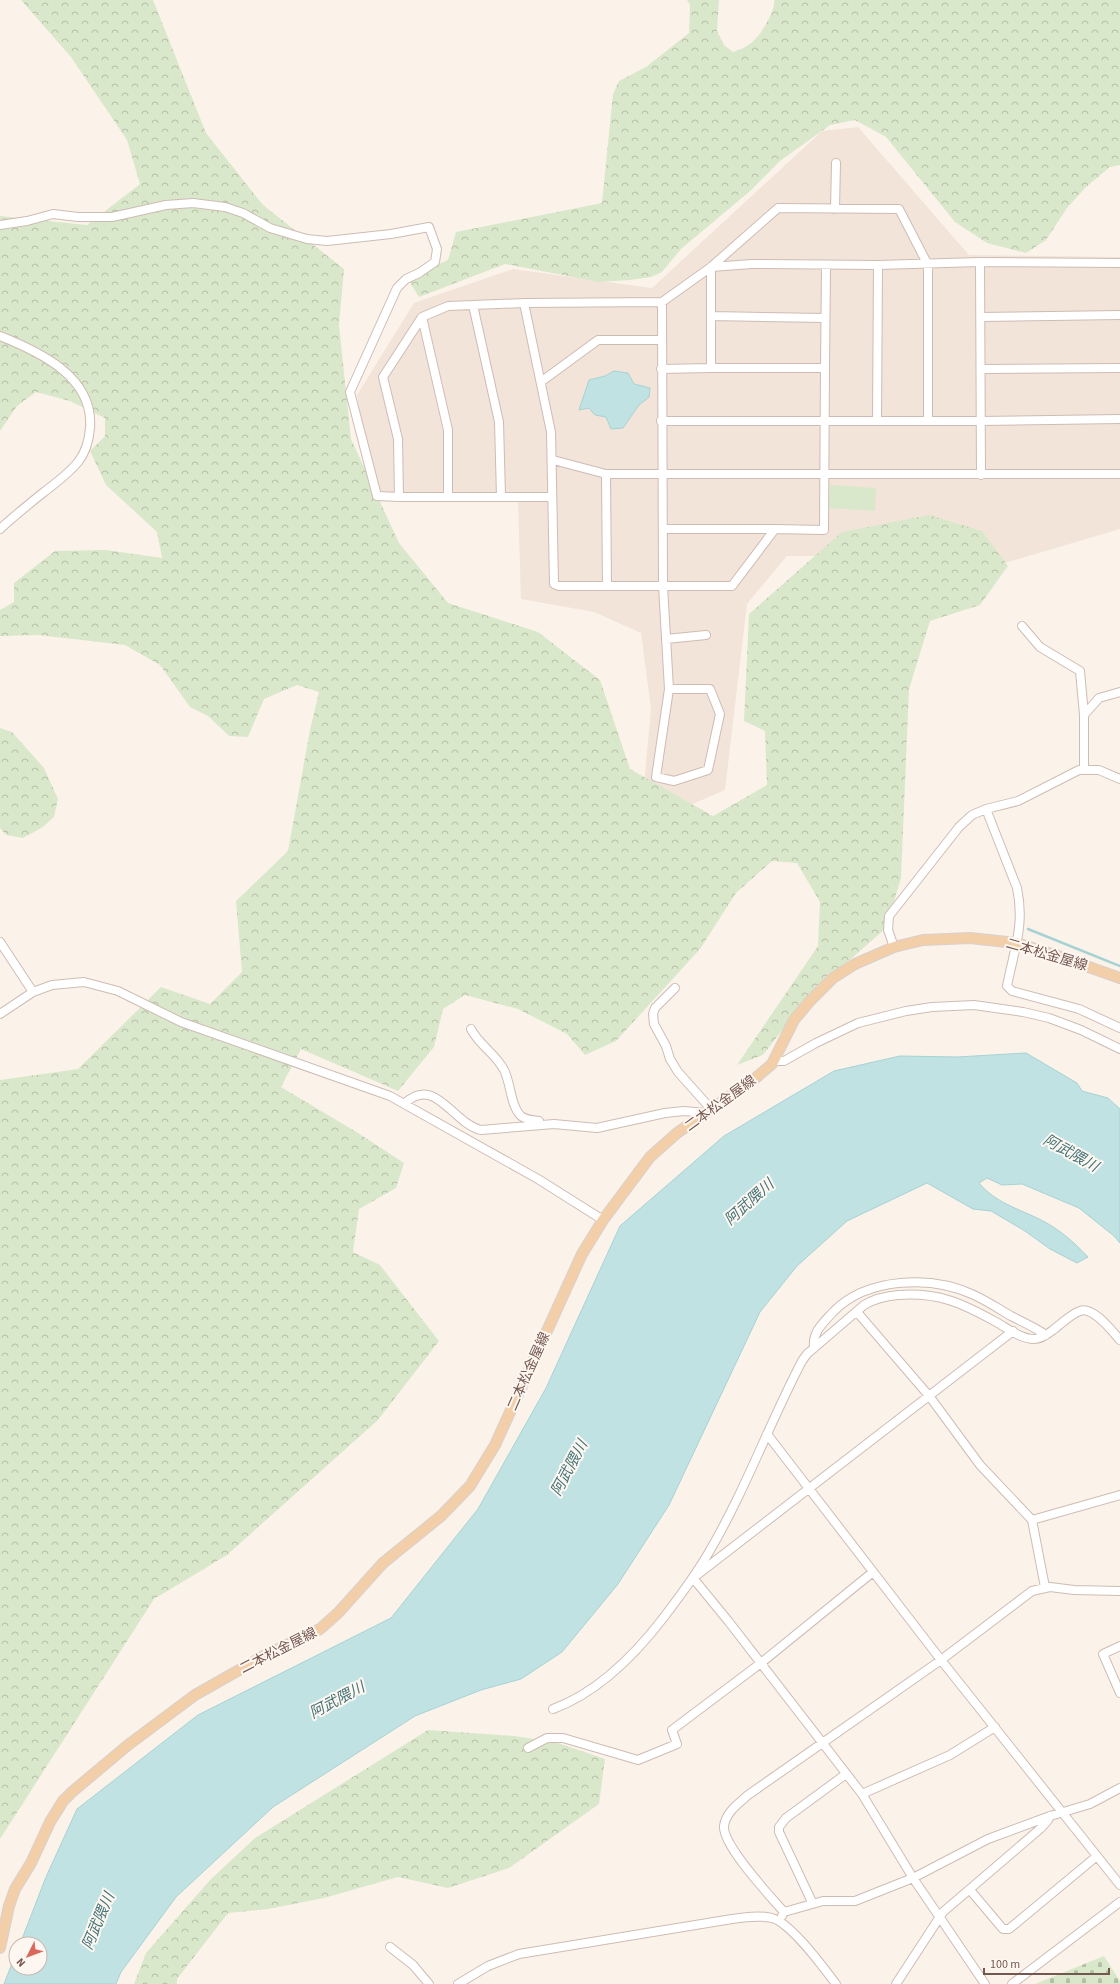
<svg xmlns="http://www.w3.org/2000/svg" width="1120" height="1984" font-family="'Source Sans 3','Noto Sans JP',sans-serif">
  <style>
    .residential { fill: #f2e4d9 }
    .forest { fill: url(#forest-crowns) }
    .cemetery { fill: url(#cemetery-stones) }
    .garden { fill: #d9e8ca }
    .water { fill: #c0e2e3; stroke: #a7d2d4 }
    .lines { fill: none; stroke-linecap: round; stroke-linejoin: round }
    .stream { stroke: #a7d2d4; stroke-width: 2.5 }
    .minor-casing { stroke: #cebcb4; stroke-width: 10 }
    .major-casing { stroke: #d8d0ce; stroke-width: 12 }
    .minor { stroke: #fff; stroke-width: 8 }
    .major { stroke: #f3cfa9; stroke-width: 10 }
    .labels { text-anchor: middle; stroke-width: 4; stroke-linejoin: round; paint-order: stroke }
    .street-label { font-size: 14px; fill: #745850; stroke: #fef7f1 }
    .water-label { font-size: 15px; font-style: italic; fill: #447477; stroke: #fef7f1 }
  </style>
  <defs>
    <pattern id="forest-crowns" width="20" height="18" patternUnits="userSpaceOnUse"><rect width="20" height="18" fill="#d9e8ca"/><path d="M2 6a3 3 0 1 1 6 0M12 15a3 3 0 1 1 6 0" fill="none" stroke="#b5bfa6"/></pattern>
    <pattern id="cemetery-stones" width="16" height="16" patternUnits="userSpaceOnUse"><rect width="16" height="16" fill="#d9e8ca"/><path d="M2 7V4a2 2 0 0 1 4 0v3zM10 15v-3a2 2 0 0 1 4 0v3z" fill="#b5bfa6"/></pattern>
  </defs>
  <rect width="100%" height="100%" fill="#fbf3ea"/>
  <path class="residential" d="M858,127L969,255L1120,257V529L903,593L834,556H787L747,604L725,790L681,809L643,796L651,709L641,633L594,612L521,599L518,502L375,500L357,395L414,303L513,269L652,288L822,131Z"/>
  <path class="forest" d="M21,0H153L206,133L263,205L344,269L339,325L351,439L399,543L448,603L538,632L600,680L630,769L713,816L767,785L765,731L744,721L749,614L842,532L929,515L982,531L1008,566L980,605L930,621L909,689L901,878L886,928L808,997L763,1055L737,1065L818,946L820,902L797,863L772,861L736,893L700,949L616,1041L585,1055L567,1034L518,1009L465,995L443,1009L434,1047L398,1091L301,1049L281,1087L358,1133L404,1163L396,1188L359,1209L353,1252L380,1265L439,1341L378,1420L227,1555L154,1599L0,1839V1080L78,1069L161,987L210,1004L242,972L236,901L288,851L310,730L319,692L297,685L264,699L248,737L229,736L208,716L190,707L160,665L125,645L38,635L0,636V610L14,602V583L55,551L106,550L162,558L157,532L106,485L90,451L105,436V418L70,401L36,392L17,406L0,431V216L87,225L140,184L127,140L71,57Z
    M687,0H719L717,31L724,45L733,52C741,50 752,44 757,37C763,31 776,8 774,0H1120V165L1110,167L1086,187L1067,208L1046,240L1026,253L987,243L955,222L886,137L855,120L830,125L780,161L749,192L681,249L662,272L651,277L630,280L599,282L505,264L419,297L407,278L448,260L456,232L602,203L613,94L619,81L646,67L689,33L690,5Z
    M0,728L12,732L44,768L58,799L54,817L43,827L23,838L6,835L0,828Z
    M428,1730L514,1736L555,1742L605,1759L599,1804L509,1868L448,1888L398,1877L324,1898L268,1909L228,1913L177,1979V1984H134L146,1953L210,1880L255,1838Z"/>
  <path class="cemetery" d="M1104,1956L1120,1981V1984H1035Z"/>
  <path class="garden" d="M830,485L876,488L875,511L829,508Z"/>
  <path class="water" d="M614,371L628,373L634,384L650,388L649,397L639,405L623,428L611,429L606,417L595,415L589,408L579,410L589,380L605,376Z
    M1026,1053L1077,1083L1082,1091L1108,1098L1120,1109V1243L1114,1236L1079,1208L1022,1184L1002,1185L987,1178L979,1183C996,1203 1017,1208 1039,1219C1058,1228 1074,1242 1088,1257L1077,1263L1050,1249L1025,1231L991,1211L973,1209L927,1183L847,1221L797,1266L760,1312L669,1505L618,1584L562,1652L521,1679L481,1690L415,1716L273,1807L176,1897L121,1972L116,1984H4L16,1953V1968H40V1944H20L46,1877L77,1809L198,1715L391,1618L478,1509L546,1388L620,1226L724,1136L834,1071L900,1056L957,1057Z"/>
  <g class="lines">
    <path class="stream" d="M1028,929L1120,966"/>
    <defs>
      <path id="minor" d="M835,209L836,163
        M0,225L27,221L53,214L78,217H112L166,205L193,203L225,207L243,213L270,228L307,239L327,241L391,234L429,227L437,249L435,262L419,273L406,279L397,288L350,392L377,496L399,497
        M980,262L981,475
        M711,267L752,264L878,265L980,262L1120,263
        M662,302L663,586L669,689L656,777L674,781L708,770L720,714L710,689H669
        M524,303L551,432L554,584L559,586H732L775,529L824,530L825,368H711V267
        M473,305L499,422L501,497
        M711,316L825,318
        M422,317L448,430V497
        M981,317L1120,315
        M0,336C40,352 94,377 90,428C89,441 86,452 78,462C68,474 56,483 44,492C29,504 14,516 0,529
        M825,368L826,265
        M661,369L711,368
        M981,369L1120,368
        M542,381L598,340H662
        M661,421H981L1120,419
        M877,421L878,265
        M553,460L606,474H1120
        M606,474L607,586
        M552,497H399L398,439L383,377L422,317L448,306L524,303L662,302L711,267L778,208L899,209L928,265V421
        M663,529H775
        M1022,626L1040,647L1080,671L1084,715
        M666,639L706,635
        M1084,770V715L1099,698L1120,692
        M986,809L1017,888C1025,925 1014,950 1007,986L1012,991L1079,1009L1120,1028
        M0,942L33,992
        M894,947L888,930L889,916L959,827L972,815L986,809L1018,801L1079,770H1099L1120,779
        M675,988L655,1008L653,1014L654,1024L666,1046L670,1059L678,1072L711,1109
        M0,1014L33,992L52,985L84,982L118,991L181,1022L390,1096L538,1179L603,1220
        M471,1029C479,1045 496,1054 504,1070C511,1083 510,1105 521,1116C526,1120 533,1120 539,1121
        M773,1061H784L816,1043L858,1023L906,1011L932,1007L974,1005L1023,1012L1049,1018L1081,1030L1120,1049
        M404,1104C435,1074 452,1123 481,1130L554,1124L597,1128L665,1113L684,1111L706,1113
        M857,1312L930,1397L980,1465L1032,1520
        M814,1348C812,1332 823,1323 833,1312C867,1277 932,1275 974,1295C987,1301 999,1309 1011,1316C1023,1322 1036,1328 1046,1335
        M767,1434L941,1660L1120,1885
        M1045,1587L1032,1520L1120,1495
        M1120,1646L1103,1654L1120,1693
        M553,1709C599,1692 635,1655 664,1617C680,1596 696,1575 709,1552C745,1491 769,1424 802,1361L807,1354L864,1305C874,1299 887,1296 898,1295C938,1292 962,1303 996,1322C1007,1328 1021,1339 1034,1339C1041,1339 1048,1334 1053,1330C1061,1324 1071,1314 1080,1311C1093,1306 1112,1331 1120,1340
        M528,1748L547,1738H563L638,1760L677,1744L672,1730L761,1663L873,1572
        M862,1794L950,1755L995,1727
        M970,1890L1003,1929H1009L1097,1856
        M812,1902L779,1832V1827L786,1818L846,1774
        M784,1912C770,1896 722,1845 724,1826C726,1812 738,1804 748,1795L941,1660L1032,1591L1050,1587L1074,1590L1120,1591
        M782,1916L784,1912L823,1901H855L913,1878L988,1839L1050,1816L1090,1804L1120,1788
        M390,1947L413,1965L429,1984
        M458,1984L488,1966L519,1954L732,1919C745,1917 759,1915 772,1918C791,1923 823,1967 836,1984
        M896,1984L943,1912L1041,1828L1048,1820L1050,1816
        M985,1984L913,1878L862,1794L729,1622L693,1578L1013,1331
        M1012,1984L1120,1902"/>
      <path id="major" d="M0,1948L9,1906L15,1889L31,1863L50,1822L63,1801L72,1792L128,1745L195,1695L262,1657L320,1629L338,1613L383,1563L441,1516L470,1486L495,1445L582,1254L603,1220L650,1157L677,1133L752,1081L772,1064L794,1020L810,1001L833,978L855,964L894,947L923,940L970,938L1016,943L1058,956L1120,978"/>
    </defs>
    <use href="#minor" class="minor-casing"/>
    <use href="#major" class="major-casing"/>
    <use href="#minor" class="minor"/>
    <use href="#major" class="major"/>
  </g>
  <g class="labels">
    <g class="street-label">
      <text transform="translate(1047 954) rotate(16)" y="5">二本松金屋線</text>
      <text transform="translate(720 1103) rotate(-36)" y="5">二本松金屋線</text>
      <text transform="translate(528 1371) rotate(-66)" y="5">二本松金屋線</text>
      <text transform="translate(278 1650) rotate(-27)" y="5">二本松金屋線</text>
    </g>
    <g class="water-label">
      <text transform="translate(1071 1153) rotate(29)" y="5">阿武隈川</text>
      <text transform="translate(749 1202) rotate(-42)" y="5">阿武隈川</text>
      <text transform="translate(569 1468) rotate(-62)" y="5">阿武隈川</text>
      <text transform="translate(337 1700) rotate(-28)" y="5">阿武隈川</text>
      <text transform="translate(98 1921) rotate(-67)" y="5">阿武隈川</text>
    </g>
  </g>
  <g transform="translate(28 1956) rotate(228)"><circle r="19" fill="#fef7f1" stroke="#c7b7b1"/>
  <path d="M0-3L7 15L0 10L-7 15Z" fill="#d9695c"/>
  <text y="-6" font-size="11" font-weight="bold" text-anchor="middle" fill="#745850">N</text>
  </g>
  <path d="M984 1968v6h125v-6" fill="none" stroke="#745850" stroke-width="2"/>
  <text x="990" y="1968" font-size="12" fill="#745850" stroke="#fef7f1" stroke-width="3" paint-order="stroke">100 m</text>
</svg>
